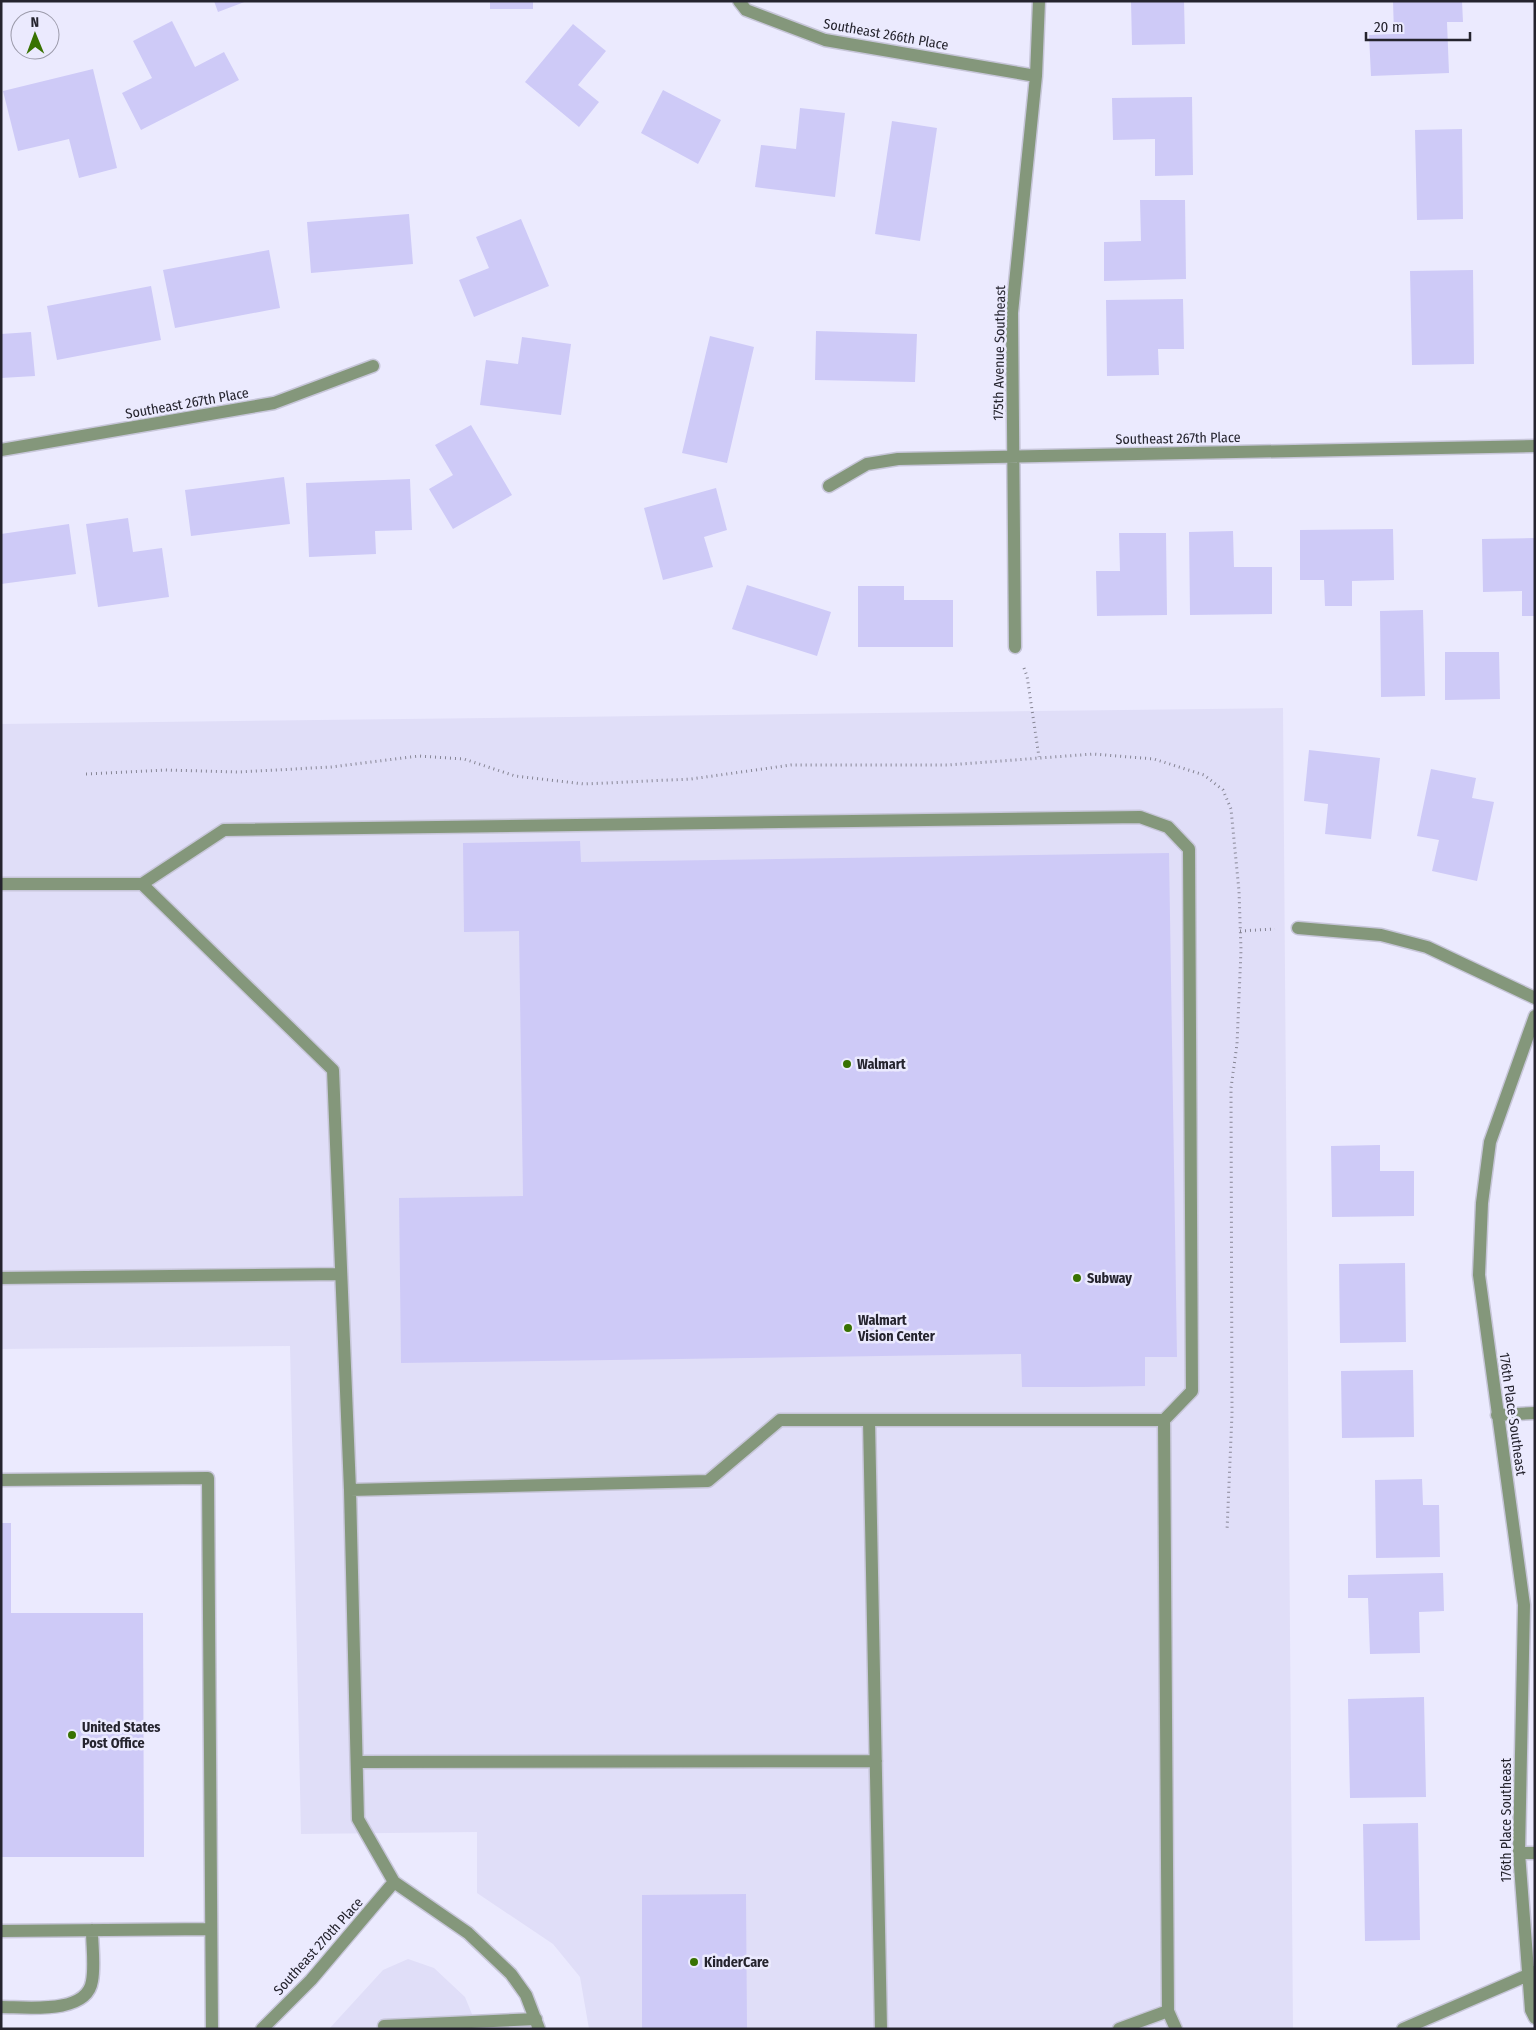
<svg xmlns="http://www.w3.org/2000/svg" width="1536" height="2030" font-family="'Fira Sans Condensed',sans-serif">
  <style>
    .built { fill: #e0def8 }
    .building { fill: #cecaf7 }
    .lines { fill: none; stroke-linecap: round; stroke-linejoin: round }
    .minor-casing { stroke: #c7c6d9; stroke-width: 15 }
    .path { stroke: #868594; stroke-width: 3; stroke-dasharray: 1 4; stroke-linecap: butt }
    .minor { stroke: #84977b; stroke-width: 12 }
    .poi-dot { fill: #387201; stroke: #ebeafe; stroke-width: 2 }
    .labels { text-anchor: middle; stroke-width: 5; stroke-linejoin: round; paint-order: stroke }
    .street-label { font-size: 14px; fill: #25242e; stroke: #ebeafe }
    .poi-label { font-size: 14px; font-weight: bold; fill: #25242e; stroke: #ebeafe; text-anchor: start }
  </style>
  <rect width="100%" height="100%" fill="#ebeafe"/>
  <path class="built" d="M1283,708L1293,2029H589L580,1977L553,1944L477,1893V1832L301,1834L290,1346L1,1349V724Z
    M408,1959L434,1968L465,1997L478,2029H329L383,1970Z"/>
  <path class="building" d="M214,1H247L218,12Z
    M490,1H533V9H490Z
    M1131,1H1184L1185,44L1132,45Z
    M1393,1H1462L1463,22H1447L1449,73L1371,76L1369,35L1394,34Z
    M172,21L195,67L224,52L239,80L141,130L122,93L152,78L133,41Z
    M573,24L606,51L578,85L599,102L579,127L525,82Z
    M93,69L117,168L79,178L69,139L18,151L3,91Z
    M663,90L721,120L698,164L641,133Z
    M1192,97L1193,175L1155,176V139L1113,140L1112,98Z
    M800,108L845,113L835,197L755,187L761,145L796,149Z
    M892,121L937,128L920,241L875,234Z
    M1462,129L1463,219L1417,220L1415,130Z
    M1140,200H1185L1186,279L1104,281V242L1141,241Z
    M409,214L413,264L311,273L307,222Z
    M521,219L549,286L474,317L459,280L489,268L476,237Z
    M269,250L280,308L175,328L163,270Z
    M1473,270L1474,364L1412,365L1410,271Z
    M151,286L161,340L57,360L47,306Z
    M1183,299L1184,349H1158L1159,375L1107,376L1106,300Z
    M816,331L917,334L915,382L815,380Z
    M31,332L35,376L1,378V334Z
    M710,336L754,347L727,463L682,453Z
    M522,337L571,344L561,415L480,405L486,360L518,364Z
    M471,425L512,495L453,529L429,489L453,475L435,445Z
    M284,477L290,524L191,536L185,490Z
    M410,479L412,530L375,531L376,554L309,557L306,483Z
    M716,488L727,530L704,537L713,567L663,580L644,508Z
    M128,518L133,552L162,548L169,597L98,607L86,524Z
    M69,524L76,574L1,584V534Z
    M1393,529L1394,580L1352,581V606H1325L1324,580H1300V530Z
    M1233,531L1234,567H1272V614L1190,615L1189,532Z
    M1119,533H1166L1167,615L1097,616L1096,571H1120Z
    M1535,538V616H1522V591L1483,592L1482,539Z
    M747,585L831,612L817,656L732,629Z
    M858,586H904V600H953V647H858Z
    M1423,610L1425,696L1381,697L1380,611Z
    M1445,652H1499L1500,699L1445,700Z
    M1309,750L1380,758L1371,839L1325,834L1328,804L1304,801Z
    M1431,769L1476,778L1472,798L1494,802L1477,881L1432,871L1439,840L1417,836Z
    M580,841L581,862L1169,853L1177,1357H1145V1386L1084,1387H1022L1021,1354L401,1363L399,1198L523,1196L519,931L464,932L463,843Z
    M1380,1145V1171H1414V1216L1332,1217L1331,1146Z
    M1405,1263L1406,1342L1340,1343L1339,1264Z
    M1413,1370L1414,1437L1342,1438L1341,1371Z
    M1422,1479L1423,1505H1439L1440,1557L1376,1558L1375,1480Z
    M1,1523H11V1613H143L144,1857H1Z
    M1443,1573L1444,1611L1419,1612L1420,1653L1370,1654L1368,1598H1348V1575Z
    M1424,1697L1426,1797L1350,1798L1348,1699Z
    M1418,1823L1420,1940L1365,1941L1363,1824Z
    M746,1894L747,2029H642V1895Z"/>
  <g class="lines">
    <defs>
      <path id="minor" d="M739,1L746,10L825,40L1036,76
        M1,450L274,403L373,366
        M829,486L867,464L898,459L1535,446
        M1015,647L1012,313L1036,76L1039,1
        M1,884H142L224,830L1140,817L1168,827L1189,849L1192,1391L1164,1420L1168,2011L1176,2029
        M142,884L333,1070L350,1490
        M1298,928L1381,935L1427,947L1535,998
        M1535,1016L1490,1142L1482,1203L1479,1275L1524,1605L1519,1853L1531,2010L1535,2018
        M1,1278L341,1274
        M1497,1415L1535,1413
        M869,1420L881,2029
        M1,1480L208,1478L212,2029
        M357,1762L876,1761
        M1519,1853H1535
        M1,1931L211,1929
        M1,2007C26,2007 87,2015 92,1981C95,1965 92,1946 92,1930
        M384,2026L536,2019
        M262,2029L311,1980L394,1882
        M539,2029L526,1995L511,1974L468,1933L394,1882L358,1819L350,1490L708,1481L780,1420H1164
        M1119,2029L1168,2011
        M1403,2029L1535,1972"/>
    </defs>
    <use href="#minor" class="minor-casing"/>
    <path class="path" d="M1024,668L1027,676L1039,757
      M86,774L165,770L239,772L331,767L419,756L464,759L515,776L584,784L691,779L791,765H948L1093,754L1154,759L1204,775L1223,790L1231,809L1239,891L1241,950L1237,1044L1231,1088L1232,1414L1227,1531
      M1240,931L1275,929"/>
    <use href="#minor" class="minor"/>
  </g>
  <g class="poi-dot">
    <circle cx="847" cy="1064" r="5"/>
    <circle cx="1077" cy="1278" r="5"/>
    <circle cx="848" cy="1328" r="5"/>
    <circle cx="72" cy="1735" r="5"/>
    <circle cx="694" cy="1962" r="5"/>
  </g>
  <g class="labels">
    <g class="street-label">
      <text transform="translate(886 34) rotate(10)" y="5">Southeast 266th Place</text>
      <text transform="translate(999 353) rotate(-89)" y="5">175th Avenue Southeast</text>
      <text transform="translate(187 403) rotate(-10)" y="5">Southeast 267th Place</text>
      <text transform="translate(1178 438) rotate(-1)" y="5">Southeast 267th Place</text>
      <text transform="translate(1513 1414) rotate(82)" y="5">176th Place Southeast</text>
      <text transform="translate(1506 1820) rotate(-90)" y="5">176th Place Southeast</text>
      <text transform="translate(318 1946) rotate(-48)" y="5">Southeast 270th Place</text>
    </g>
    <g class="poi-label">
      <text x="857" y="1069">Walmart</text>
      <text x="1087" y="1283">Subway</text>
      <text x="858" y="1325">Walmart<tspan x="858" dy="16">Vision Center</tspan></text>
      <text x="82" y="1732">United States<tspan x="82" dy="16">Post Office</tspan></text>
      <text x="704" y="1967">KinderCare</text>
    </g>
  </g>
  <rect width="1536" height="2030" fill="none" stroke="#25242e" stroke-width="5"/>
  <g transform="translate(35 35) rotate(359)"><circle r="24" fill="#ebeafe" stroke="#9c9bab"/>
  <path d="M0-4L9 19L0 12L-9 19Z" fill="#387201"/>
  <text y="-8" font-size="14" font-weight="bold" text-anchor="middle" fill="#25242e">N</text>
  </g>
  <path d="M1366 32v8h104v-8" fill="none" stroke="#25242e" stroke-width="2.5"/>
  <text x="1374" y="32" font-size="15" fill="#25242e" stroke="#ebeafe" stroke-width="4" paint-order="stroke">20 m</text>
</svg>
